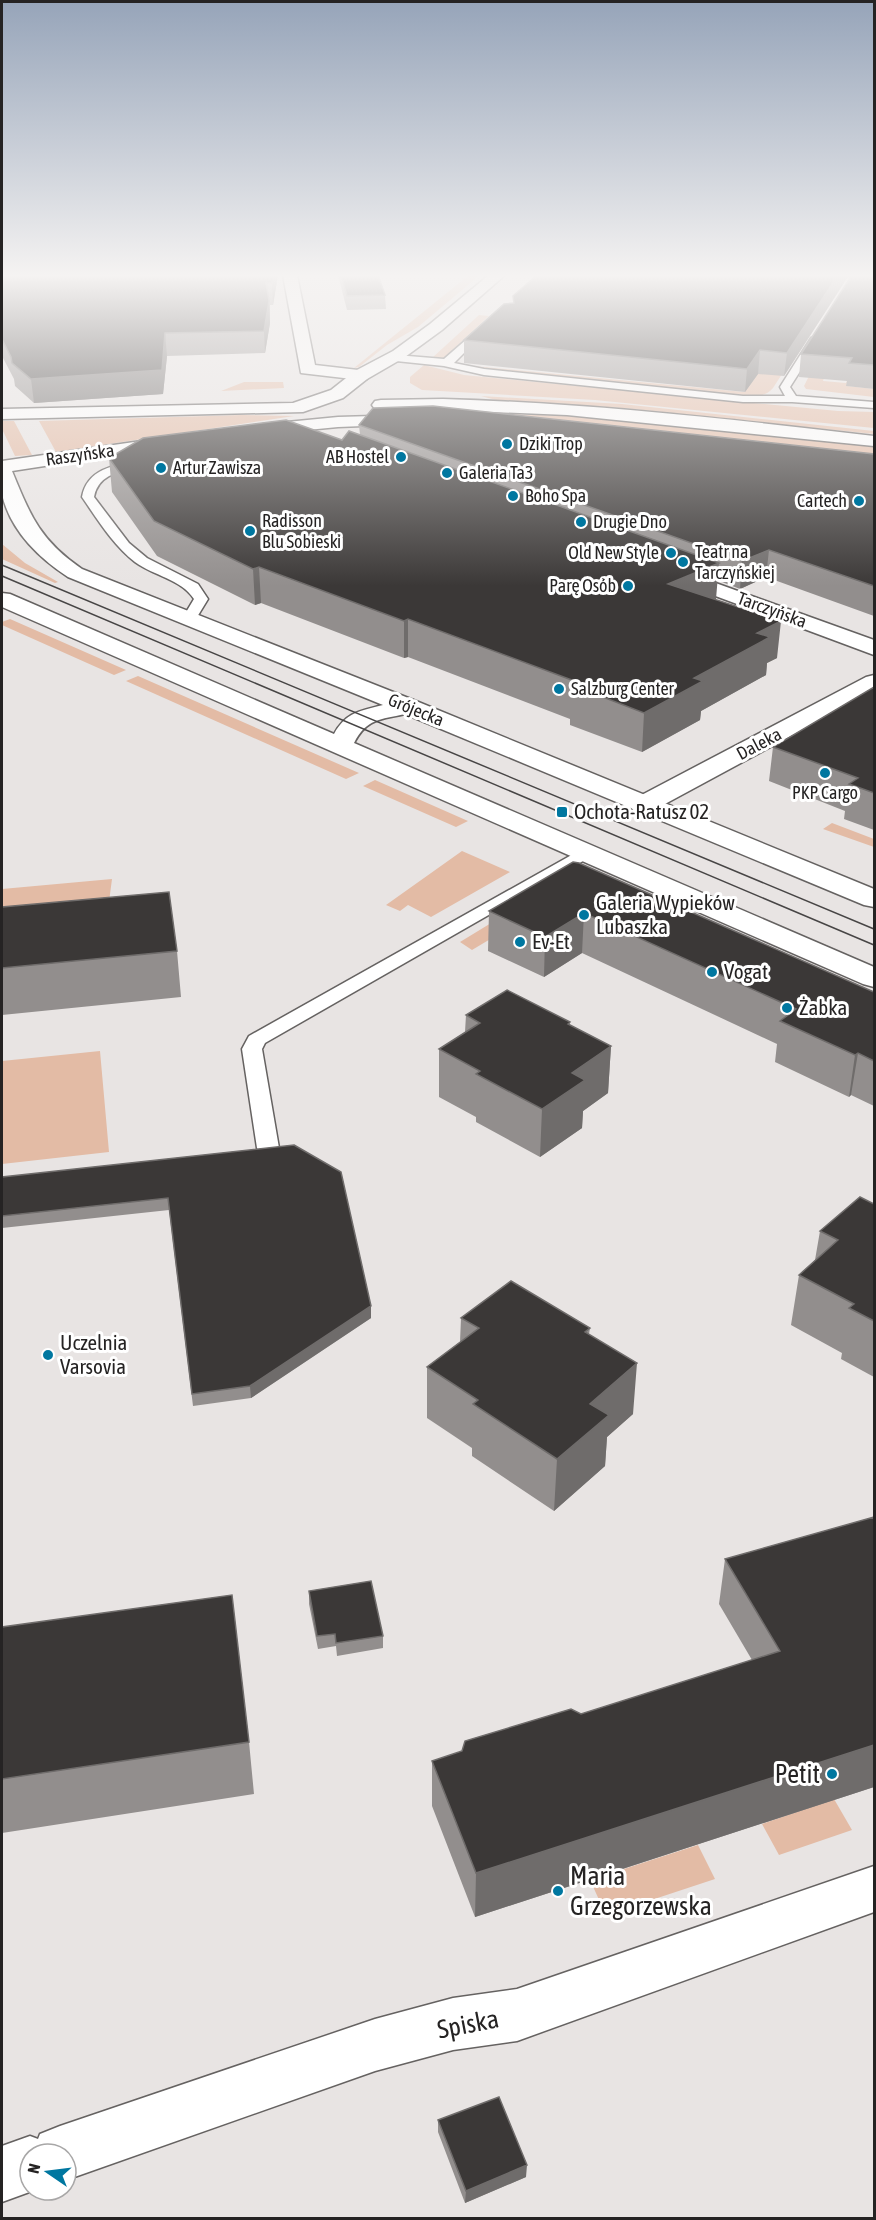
<svg xmlns="http://www.w3.org/2000/svg" width="876" height="2220" font-family="'Asap Condensed',sans-serif">
  <style>
    .green { fill: #e3bba5 }
    .lines { fill: none; stroke-linecap: round; stroke-linejoin: round }
    .lane-casing { stroke: #656261; stroke-width: 3 }
    .street-casing { stroke: #656261; stroke-width: 3 }
    .secondary-casing { stroke: #656261; stroke-width: 3 }
    .lane { fill: #fff; fill-rule: evenodd }
    .street { fill: #fff; fill-rule: evenodd }
    .secondary { fill: #fff; fill-rule: evenodd }
    .tram { stroke: #474545; stroke-width: 1.5 }
    .wall { fill: #928e8d }
    .shaded-wall { fill: #6f6c6b }
    .building { fill: #3b3837; stroke: #6f6c6b; stroke-width: 1.5 }
    .poi-dot { fill: #0077a0; stroke: #fff; stroke-width: 2 }
    .labels { text-anchor: middle; stroke-width: 6; stroke-linejoin: round; paint-order: stroke }
    .far-poi-label { font-size: 18px; fill: #252323; stroke: #fff; text-anchor: start }
    .far-street-label { font-size: 18px; fill: #252323; stroke: #fff }
    .poi-label { font-size: 21px; fill: #252323; stroke: #fff; text-anchor: start }
    .near-poi-label { font-size: 26px; fill: #252323; stroke: #fff; text-anchor: end }
    .near-street-label { font-size: 26px; fill: #252323; stroke: #fff }
  </style>
  <rect width="100%" height="100%" fill="#e8e4e3"/>
  <path class="green" d="M469,275H480L418,327L387,345L359,367L354,368Z
    M829,275H846L773,388C765,397 757,396 746,396L483,369L463,365L744,392Z
    M853,307L874,309V337L847,386L874,389V397L806,389L804,386L809,376L824,378L823,381L846,383L852,370L814,368Z
    M479,315L489,316L444,358H432Z
    M424,365L464,375L838,411L874,412V428L595,400L422,390L410,383V377Z
    M244,382H283L284,388L221,391Z
    M481,396L622,404L874,431V434L623,408L496,400Z
    M409,411L570,416L874,447V462Z
    M242,415L294,416L56,452L39,421Z
    M2,421H14L32,455L15,456L2,429Z
    M2,544L25,563L58,582L55,583L2,559Z
    M10,619L126,670L114,675L2,625V622Z
    M138,676L359,773L346,779L126,681Z
    M375,780L468,821L456,827L363,786Z
    M832,823L874,839V847L823,829Z
    M462,851L510,872L431,917L408,905L400,911L386,905Z
    M112,879L104,940L2,950V889Z
    M547,889L562,896L472,950L460,942Z
    M100,1051L109,1152L2,1164V1061Z
    M834,1799L852,1830L779,1855L762,1824Z
    M698,1845L715,1879L606,1915L590,1880Z"/>
  <g class="lines">
    <defs>
      <path id="lane" d="M483,325L487,326V330L454,363L484,369L743,396H785L780,387L811,338L815,337L820,340L790,387L796,396L874,402V408L792,402H743L484,375L444,366L396,361L391,358L396,355L444,359Z
        M138,461L142,462V468C122,472 99,472 94,497L129,543L147,558L198,584L208,599L194,622L189,623L182,619L194,599C181,579 154,576 135,562C113,545 98,520 82,497C87,469 114,465 138,461Z
        M584,848L590,849L593,853L590,857L265,1043L262,1049L279,1148L276,1153L268,1155L260,1153L257,1148L242,1049L249,1036Z"/>
      <path id="street" d="M283,275H297L315,365L367,371L369,375L367,379L361,380L301,373Z
        M674,568L874,640V655L667,578L663,574L667,570Z
        M874,675V691L652,811L643,813L634,811L630,805L634,799L866,677Z
        M874,1866V1912L517,2041L453,2050L375,2071L66,2180V2154H30V2190H35L2,2202V2146L30,2136L38,2139L40,2134L60,2126L375,2019L453,1998L517,1989Z"/>
      <path id="secondary" d="M489,275H505L442,330L405,357L367,379L343,398L303,412L2,419V409L293,403L331,390L355,371L393,351L430,324Z
        M443,399C587,403 730,419 874,436V446L567,415L443,410H381L375,409L372,405L375,401L381,400Z
        M408,415L414,416L417,420L414,424L338,427L256,435L250,434L247,430L250,426L256,425L338,417Z
        M169,437L175,438L178,442L175,446L12,471C31,517 40,540 82,569L416,701L874,889V907L864,905L405,714C380,720 367,718 354,743L874,967V987L863,984L2,607V593L10,594L334,734C346,712 360,711 383,705L68,577C39,558 10,530 2,494C0,484 2,472 2,461Z"/>
    </defs>
    <use href="#lane" class="lane-casing"/>
    <use href="#street" class="street-casing"/>
    <use href="#secondary" class="secondary-casing"/>
    <use href="#lane" class="lane"/>
    <use href="#street" class="street"/>
    <use href="#secondary" class="secondary"/>
    <path class="tram" d="M2,565L874,929
      M2,576L874,945"/>
  </g>
  <path class="wall" d="M2,275H278L273,305H270V323L265,353L167,356L163,394L34,403L15,386L14,379L2,356Z
    M338,275H378L385,295L386,309L347,310Z
    M537,275H849L784,376L758,374L745,392L464,363V340L513,303V296Z
    M874,275V389L846,386L847,381L799,377L801,354Z
    M359,425L874,454V616L766,577L740,589L717,580L715,599L777,658L767,663L766,675L701,711L700,720L642,752L570,725V719L408,657L404,658L261,603L255,605L157,556L112,492L109,458L342,440L360,435Z
    M874,687V830L844,819L845,811L769,781L773,747Z
    M573,862L874,992V1106L851,1095L849,1097L775,1062L777,1044L582,953L544,977L488,951L489,911Z
    M2,907L177,951L181,997L2,1015Z
    M466,1015L570,1022V1025L611,1046L608,1093L583,1111L582,1128L540,1157L476,1122V1117L439,1097V1049L465,1032Z
    M294,1145L371,1306V1318L251,1398L193,1406L169,1210L2,1228V1177Z
    M874,1204V1377L841,1359L842,1353L791,1325L799,1275L815,1260L820,1231Z
    M461,1318L590,1328L589,1334L633,1414L607,1437L605,1466L554,1511L472,1456V1448L427,1418V1367L460,1342Z
    M874,1517V1787L475,1917L432,1806V1761L752,1660L719,1604L725,1559Z
    M309,1591L383,1636V1648L337,1656L336,1646L318,1649L309,1604Z
    M2,1627L249,1742L254,1794L2,1833Z
    M438,2120L526,2177L465,2203L438,2132Z"/>
  <path class="shaded-wall" d="M274,275H278L273,305L272,283Z
    M838,275H849L784,376L787,353Z
    M269,301L270,323L265,353L264,331Z
    M165,333L167,356L163,394L34,403L31,379Z
    M760,350L758,374L745,392L747,369Z
    M769,550L766,577L740,589L742,561Z
    M719,563L716,599L665,621L668,584Z
    M259,567L261,603L255,605L253,569Z
    M408,619V657L404,658V621Z
    M781,621L777,658L767,663L766,675L701,711L700,720L642,752L644,713L757,633Z
    M584,913L582,953L544,977L545,937Z
    M611,1046L608,1093L583,1111L582,1128L540,1157L542,1109L572,1073Z
    M858,1053L851,1095L849,1097L855,1055Z
    M371,1306V1318L251,1398L250,1386Z
    M637,1363L633,1414L607,1437L605,1466L554,1511L557,1459L590,1404Z
    M874,1745V1787L475,1917L476,1873Z
    M527,2165L526,2177L465,2203L466,2191Z"/>
  <path class="building" d="M2,275H274L272,283H266L269,301L264,331L165,333L162,370L31,379L12,363L11,357L2,339Z
    M341,275H378L385,295L347,296Z
    M537,275H838L787,353L760,350L747,369L464,340L504,304L514,303L513,296Z
    M852,275H874V365L849,363L852,358L801,354Z
    M433,406L874,454V586L769,550L742,561L359,425L373,408Z
    M286,420L342,440L349,431L719,563L668,584L781,621L757,633L770,637L694,678L703,681L644,713L572,685L577,682L408,619L404,621L259,567L253,569L154,521L109,458L143,438Z
    M874,687V793L849,784L858,778L773,747Z
    M573,862L579,863L874,992V1061L858,1053L855,1055L780,1021L796,1009L584,913L545,937L489,911Z
    M169,892L177,951L2,968V907Z
    M507,990L570,1022L568,1024L611,1046L572,1073L585,1080L542,1109L476,1074L480,1071L439,1049L480,1023L466,1015Z
    M294,1145L341,1172L371,1306L250,1386L192,1394L168,1198L2,1216V1177Z
    M860,1197L874,1204V1321L849,1308L854,1304L799,1275L838,1240L820,1231Z
    M511,1281L590,1328L585,1332L637,1363L590,1404L609,1415L557,1459L473,1404L478,1400L427,1367L479,1328L461,1318Z
    M874,1517V1745L476,1873L432,1761L462,1751L465,1741L571,1709L581,1714L780,1651L725,1559Z
    M371,1581L383,1636L336,1643L335,1634L317,1636L309,1591Z
    M232,1595L249,1742L2,1779V1627Z
    M499,2097L527,2165L466,2191L438,2120Z"/>
  <linearGradient id="sky" x2="0" y2="1"><stop stop-color="#96a4b9"/><stop offset="0.47" stop-color="#f5f3f2"/><stop offset="1" stop-color="#f5f3f2" stop-opacity="0"/></linearGradient>
  <rect width="876" height="586" fill="url(#sky)"/>
  <g class="poi-dot">
    <circle cx="507" cy="444" r="6"/>
    <circle cx="401" cy="457" r="6"/>
    <circle cx="161" cy="468" r="6"/>
    <circle cx="447" cy="473" r="6"/>
    <circle cx="513" cy="496" r="6"/>
    <circle cx="859" cy="501" r="6"/>
    <circle cx="581" cy="522" r="6"/>
    <circle cx="250" cy="531" r="6"/>
    <circle cx="671" cy="553" r="6"/>
    <circle cx="683" cy="562" r="6"/>
    <circle cx="628" cy="586" r="6"/>
    <circle cx="559" cy="689" r="6"/>
    <circle cx="825" cy="773" r="6"/>
    <rect x="556" y="806" width="12" height="12" rx="3"/>
    <circle cx="584" cy="915" r="6"/>
    <circle cx="520" cy="942" r="6"/>
    <circle cx="712" cy="972" r="6"/>
    <circle cx="787" cy="1008" r="6"/>
    <circle cx="48" cy="1355" r="6"/>
    <circle cx="832" cy="1774" r="6"/>
    <circle cx="558" cy="1891" r="6"/>
  </g>
  <g class="labels">
    <g class="far-poi-label">
      <text x="519" y="450">Dziki Trop</text>
      <text x="389" y="463" text-anchor="end">AB Hostel</text>
      <text x="173" y="474">Artur Zawisza</text>
      <text x="459" y="479">Galeria Ta3</text>
      <text x="525" y="502">Boho Spa</text>
      <text x="847" y="507" text-anchor="end">Cartech</text>
      <text x="262" y="527">Radisson<tspan x="262" dy="21">Blu Sobieski</tspan></text>
      <text x="593" y="528">Drugie Dno</text>
      <text x="695" y="558">Teatr na<tspan x="695" dy="21">Tarczyńskiej</tspan></text>
      <text x="659" y="559" text-anchor="end">Old New Style</text>
      <text x="616" y="592" text-anchor="end">Parę Osób</text>
      <text x="571" y="695">Salzburg Center</text>
      <text x="825" y="799" text-anchor="middle">PKP Cargo</text>
    </g>
    <g class="far-street-label">
      <text transform="translate(80 455) rotate(-8)" y="6">Raszyńska</text>
      <text transform="translate(772 610) rotate(20)" y="6">Tarczyńska</text>
      <text transform="translate(416 710) rotate(22)" y="6">Grójecka</text>
      <text transform="translate(759 744) rotate(-28)" y="6">Daleka</text>
    </g>
    <g class="poi-label">
      <text x="574" y="819">Ochota-Ratusz 02</text>
      <text x="596" y="910">Galeria Wypieków<tspan x="596" dy="24">Lubaszka</tspan></text>
      <text x="532" y="949">Ev-Et</text>
      <text x="724" y="979">Vogat</text>
      <text x="799" y="1015">Żabka</text>
      <text x="60" y="1350">Uczelnia<tspan x="60" dy="24">Varsovia</tspan></text>
    </g>
    <g class="near-poi-label">
      <text x="820" y="1783">Petit</text>
      <text x="570" y="1885" text-anchor="start">Maria<tspan x="570" dy="30">Grzegorzewska</tspan></text>
    </g>
    <g class="near-street-label">
      <text transform="translate(468 2024) rotate(-11)" y="9">Spiska</text>
    </g>
  </g>
  <rect width="876" height="2220" fill="none" stroke="#252323" stroke-width="6"/>
  <g transform="translate(48 2172) rotate(284)"><circle r="28" fill="#ffffff" stroke="#a8a7a7" stroke-width="1.5"/>
  <path d="M0-4.5L10 22L0 15L-10 22Z" fill="#0077a0"/>
  <text y="-9" font-size="16" font-weight="bold" text-anchor="middle" fill="#252323">N</text>
  </g>
</svg>
